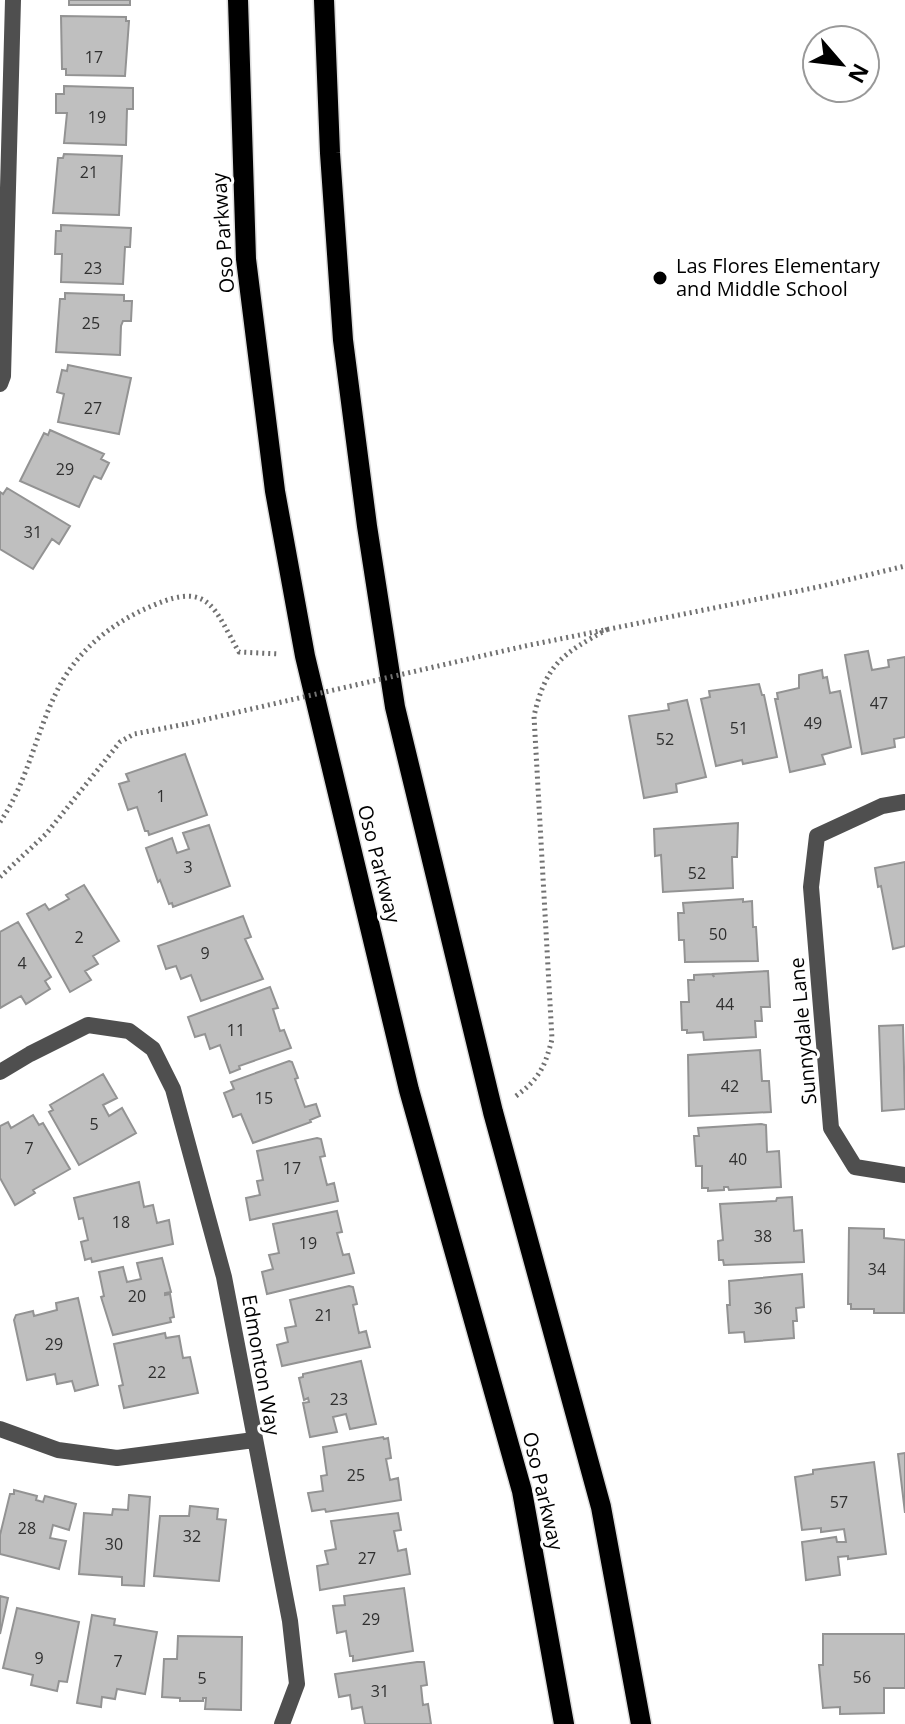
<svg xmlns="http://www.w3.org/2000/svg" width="905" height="1724" font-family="'Open Sans',sans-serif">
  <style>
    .building { fill: #bfbfbf; stroke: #939393; stroke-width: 2 }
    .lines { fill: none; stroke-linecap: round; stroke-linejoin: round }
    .primary-casing { stroke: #dbdbdb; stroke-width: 23 }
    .path { stroke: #717171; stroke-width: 5; stroke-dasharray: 2 4; stroke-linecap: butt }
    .minor { stroke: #4f4f4f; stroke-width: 16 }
    .primary { stroke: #000; stroke-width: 20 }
    .path-bridge { stroke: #717171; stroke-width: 5; stroke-dasharray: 2 4; stroke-linecap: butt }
    .poi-dot { fill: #000; stroke: #fff; stroke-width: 3 }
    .labels { text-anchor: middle; stroke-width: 6; stroke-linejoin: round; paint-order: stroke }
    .number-label { font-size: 16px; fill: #303030 }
    .street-label { font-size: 20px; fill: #000; stroke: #fff }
    .poi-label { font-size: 20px; fill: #000; stroke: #fff; text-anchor: start }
  </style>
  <rect width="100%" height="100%" fill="#fff"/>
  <path class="building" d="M69,0H130V5H69Z
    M61,16L126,17V21H129L125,76L66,75V69H62Z
    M64,86L133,88V109H127L126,145L64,143L67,113H56V94H64Z
    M64,154L122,156L119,215L53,213L58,158H63Z
    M61,225L131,228L130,247H125L123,284L61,282L62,254H55L56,231H61Z
    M65,293L124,295V301H132L131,321H123L121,326L120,355L56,352L60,299H65Z
    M68,365L131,378L119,434L58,422L64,394L57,392L62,370L67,371Z
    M50,430L104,454L101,459L109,463L101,479L94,476L91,481L79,507L20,481L44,433L48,435Z
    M7,488L70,526L59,544L52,539L33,569L0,549V492L3,494Z
    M868,651L872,670L889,667L888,660L905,657V737L894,739L895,747L862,754L845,655Z
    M822,670L823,678L827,677L830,693L840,691L851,747L822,755L825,764L790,772L775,699H778L777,693L799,688V675Z
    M759,684L762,695H764L777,757L743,764L742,760L716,766L701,699L710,697L709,691Z
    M687,700L706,777L676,784L677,792L644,798L629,716L669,710L668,704Z
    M185,754L207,815L149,835L148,831H145L137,807L128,810L119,784L129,781L126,774Z
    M738,823L737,857H732L733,888L663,892L661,855L655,856L654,829Z
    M209,825L230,886L173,907L172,903L169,904L160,880L158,882L146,848L172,838L177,853L189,849L183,833Z
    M905,862V946L893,949L881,886L878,887L875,868Z
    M84,885L119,941L93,956L98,964L85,971L91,980L70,992L27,914L45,904L49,910L69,899L66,895Z
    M743,899V902L752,901L753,927H756L758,961L685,962L684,940H679L678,913H684L683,903Z
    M243,916L251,937L245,939L263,979L201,1001L191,975L181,979L176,966L166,969L158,946Z
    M18,922L51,977L45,981L50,989L26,1004L21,996L0,1008V932Z
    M768,971L770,1007H761L762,1021H755L756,1037L704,1040L703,1032L687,1033V1030H682L681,1002H689L688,980H694V975L712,974L714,977L713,974Z
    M270,987L278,1008L273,1009L280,1031L284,1030L291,1048L239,1066L240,1069L230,1073L220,1045L210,1049L205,1034L195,1037L188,1017Z
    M903,1025L905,1109L882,1111L879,1026Z
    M760,1050L762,1081H769L771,1112L689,1116L688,1055Z
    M289,1061L292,1062L298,1078L295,1079L305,1107L316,1104L320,1116L310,1120L311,1122L253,1143L241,1114L233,1117L224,1093L234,1089L231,1082Z
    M103,1074L117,1098L103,1105L109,1116L122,1108L136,1133L79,1165L49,1112L53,1110L50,1105Z
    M33,1115L39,1125L43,1123L70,1169L33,1190L35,1193L15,1205L0,1178V1126L8,1122L11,1128Z
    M761,1124L766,1125L767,1152L779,1151L781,1187L729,1190L728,1187H724V1190L708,1191V1188H702V1166H696L694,1136H699L698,1128Z
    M317,1138L321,1139L325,1156L320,1157L327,1185L334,1183L338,1201L250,1220L246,1198L260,1195L257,1181L263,1180L257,1151Z
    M139,1182L144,1207L153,1205L157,1223L169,1220L173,1244L92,1262L91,1258L85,1260L81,1242L88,1240L83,1218L79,1219L74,1198Z
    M792,1197L794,1231L802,1230L804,1262L724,1265L723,1260H719L718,1241L723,1240L720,1204L776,1201L777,1198Z
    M337,1211L342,1232L337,1233L343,1255L349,1254L354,1273L267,1294L262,1272L273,1269L269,1255L279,1253L273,1224Z
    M849,1228L884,1229V1238L905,1240L904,1313H874V1309H851V1304H848Z
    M162,1258L171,1292L165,1293V1295L170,1294L174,1317L170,1318L171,1322L113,1335L101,1297L104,1296L99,1272L123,1267L127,1282L141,1279L137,1263Z
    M802,1274L804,1307L796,1308L797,1321H793L794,1338L745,1342L744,1332L729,1333L727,1305H730L729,1281Z
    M349,1286L353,1287L357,1304L353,1305L359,1333L366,1331L370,1347L282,1366L277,1345L288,1342L285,1328L296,1326L290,1300Z
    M78,1298L98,1385L75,1391L72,1381L57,1384L55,1374L27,1380L14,1320L16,1315L33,1311L34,1316L57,1310L56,1303Z
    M165,1333L166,1338L179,1336L183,1358L190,1357L198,1393L124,1408L119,1386L123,1385L114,1344Z
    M361,1361L376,1424L350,1429L346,1414L333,1417L337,1432L310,1437L303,1403L309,1402L308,1398L304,1400L299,1378L303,1377V1374Z
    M383,1437L384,1439L388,1438L391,1458L386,1459L390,1480L398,1478L401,1500L326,1512L325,1509L312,1511L308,1493L323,1491L321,1476L327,1475L323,1447Z
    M905,1453V1513L898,1454Z
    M874,1462L886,1554L848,1559V1556L838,1557L840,1575L806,1580L802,1542L836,1537L837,1542H846L844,1529L821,1532V1528L802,1530L795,1477L813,1474V1470Z
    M14,1490L37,1496L36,1500L43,1502L45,1496L76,1504L69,1530L53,1525L50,1538L66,1541L59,1569L0,1554V1535L10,1494H14Z
    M129,1495L150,1497L144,1586L122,1585V1577L79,1574L84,1513L112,1515L113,1509L128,1510Z
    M190,1506L218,1509L217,1519L226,1520L219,1581L154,1576L160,1516H189Z
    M398,1513L401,1530L394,1531L398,1551L406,1549L410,1574L320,1590L317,1566L328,1564L325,1551L336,1549L331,1521Z
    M404,1588L413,1651L353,1661V1656H350L346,1631L337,1633L333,1606L345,1605L344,1596Z
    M0,1596L8,1598L0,1634Z
    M17,1608L79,1622L67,1682L59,1681L57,1691L31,1685L33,1675L3,1668Z
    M92,1615L115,1619L114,1625L157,1632L145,1694L117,1689L115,1699L102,1697L101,1707L77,1703Z
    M823,1634H905V1688H884V1713L840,1714V1707L823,1708L819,1665H823Z
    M178,1636L242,1637L241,1710L205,1709L206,1698H203V1701H180V1698L162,1697L164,1659H177Z
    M417,1662H424L427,1685L421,1686L423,1705L428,1704L431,1724H365L362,1707L352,1709L350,1695L339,1697L335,1674Z"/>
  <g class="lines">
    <defs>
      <path id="primary" d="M238,0L246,259L275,491L305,656L409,1090L522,1491L564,1724
        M324,0L330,153L343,340L367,526L395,707L493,1112L601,1507L641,1724"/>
    </defs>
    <use href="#primary" class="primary-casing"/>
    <path class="path" d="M525,646L818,587L905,566
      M0,822C27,783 35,736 56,693C75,652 112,622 154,605C210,581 214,609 239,652L280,654
      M0,877L46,834L120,742L134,734L186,724
      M516,1096C539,1079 545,1067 552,1039L534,716C546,664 562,654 608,629"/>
    <path class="minor" d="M0,384L3,376L13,0
      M905,802L882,806L817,836L811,887L831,1128L855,1167L905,1175
      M0,1072L30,1054L88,1025L129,1031L153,1049L173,1089L224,1277L290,1621L297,1684L282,1724
      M0,1429L58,1450L117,1458L254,1440"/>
    <use href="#primary" class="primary"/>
    <path class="path-bridge" d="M186,724L525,646"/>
  </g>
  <circle class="poi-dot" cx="660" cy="278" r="8"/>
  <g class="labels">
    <g class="number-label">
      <text x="94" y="63">17</text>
      <text x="97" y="123">19</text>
      <text x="89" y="178">21</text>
      <text x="93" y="274">23</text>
      <text x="91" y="329">25</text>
      <text x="93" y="414">27</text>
      <text x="65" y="475">29</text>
      <text x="33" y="538">31</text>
      <text x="879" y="709">47</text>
      <text x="813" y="729">49</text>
      <text x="739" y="734">51</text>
      <text x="665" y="745">52</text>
      <text x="161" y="802">1</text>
      <text x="188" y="873">3</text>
      <text x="697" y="879">52</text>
      <text x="718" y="940">50</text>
      <text x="79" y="943">2</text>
      <text x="205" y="959">9</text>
      <text x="22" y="969">4</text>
      <text x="725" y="1010">44</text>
      <text x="236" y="1036">11</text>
      <text x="730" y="1092">42</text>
      <text x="264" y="1104">15</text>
      <text x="94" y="1130">5</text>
      <text x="29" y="1154">7</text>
      <text x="738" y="1165">40</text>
      <text x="292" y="1174">17</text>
      <text x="121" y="1228">18</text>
      <text x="763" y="1242">38</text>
      <text x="308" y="1249">19</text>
      <text x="877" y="1275">34</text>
      <text x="137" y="1302">20</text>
      <text x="763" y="1314">36</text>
      <text x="324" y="1321">21</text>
      <text x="54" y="1350">29</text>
      <text x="157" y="1378">22</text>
      <text x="339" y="1405">23</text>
      <text x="356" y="1481">25</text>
      <text x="839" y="1508">57</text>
      <text x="27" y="1534">28</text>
      <text x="192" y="1542">32</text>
      <text x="114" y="1550">30</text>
      <text x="367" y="1564">27</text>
      <text x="371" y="1625">29</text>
      <text x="39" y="1664">9</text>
      <text x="118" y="1667">7</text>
      <text x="862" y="1683">56</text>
      <text x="202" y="1684">5</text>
      <text x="380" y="1697">31</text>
    </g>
    <g class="street-label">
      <text transform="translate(223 233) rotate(-94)" y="7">Oso Parkway</text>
      <text transform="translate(379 864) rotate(76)" y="7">Oso Parkway</text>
      <text transform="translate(803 1031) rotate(-95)" y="7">Sunnydale Lane</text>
      <text transform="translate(261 1365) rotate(80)" y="7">Edmonton Way</text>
      <text transform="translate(543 1491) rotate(77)" y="7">Oso Parkway</text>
    </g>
    <g class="poi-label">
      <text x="676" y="273">Las Flores Elementary<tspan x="676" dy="23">and Middle School</tspan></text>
    </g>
  </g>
  <g transform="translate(841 64) rotate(118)"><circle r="38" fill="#ffffff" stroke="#999999" stroke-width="2"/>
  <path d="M0-6L14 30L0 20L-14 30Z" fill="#000000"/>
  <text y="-12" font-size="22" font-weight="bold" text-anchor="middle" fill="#000000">N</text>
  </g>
</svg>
